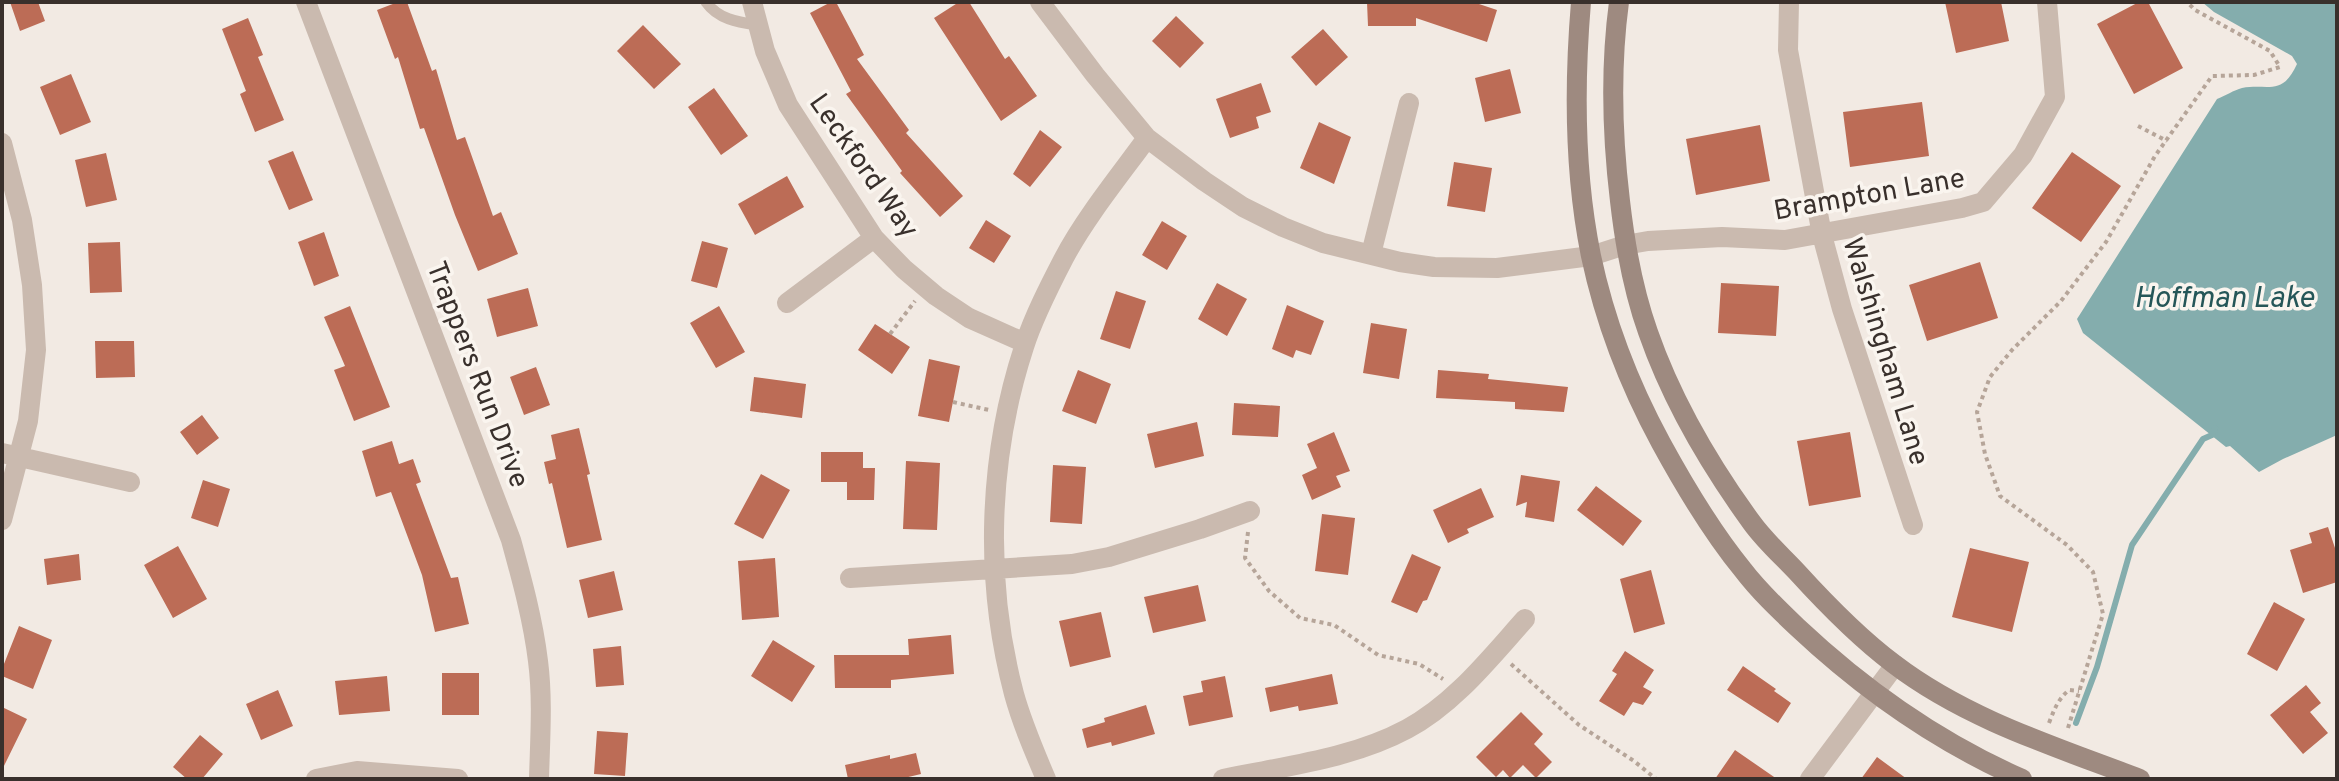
<svg xmlns="http://www.w3.org/2000/svg" width="2339" height="781" font-family="Overpass,sans-serif">
  <style>
    .water { fill: #84adad }
    .lines { fill: none; stroke-linecap: round; stroke-linejoin: round }
    .stream { stroke: #84adad; stroke-width: 6 }
    .building { fill: #bc6c56 }
    .path { stroke: #b6a599; stroke-width: 4; stroke-dasharray: 4 4; stroke-linecap: butt }
    .lane { stroke: #cabaaf; stroke-width: 11 }
    .street { stroke: #cabaaf; stroke-width: 20 }
    .secondary { stroke: #9e8a80; stroke-width: 20 }
    .labels { text-anchor: middle; stroke-width: 7; stroke-linejoin: round; paint-order: stroke }
    .street-label { font-size: 28px; fill: #39302c; stroke: #faf5ef }
    .water-label { font-size: 30px; font-style: italic; fill: #255658; stroke: #faf5ef }
  </style>
  <rect width="100%" height="100%" fill="#f2eae3"/>
  <path class="water" d="M2202,2H2337V435L2283,459L2259,472L2230,446L2226,447L2083,333L2077,319L2217,99C2225,96 2234,90 2242,88C2268,83 2282,97 2297,64L2292,56L2214,12Z"/>
  <g class="lines">
    <path class="stream" d="M2076,723L2097,667L2132,545L2203,439L2212,435L2215,428"/>
  </g>
  <path class="building" d="M10,2H38L45,21L20,31Z
    M398,2H407L432,71L436,69L457,140L465,137L493,216L501,212L518,254L478,271L455,215L424,128L420,129L398,57L395,59L377,10Z
    M831,2H836L864,55L857,59L909,130L906,133L963,196L940,217L900,173L902,171L846,94L851,91L810,13Z
    M959,2H969L1005,59L1009,56L1037,96L1001,121L934,18Z
    M1367,2H1473L1497,10L1487,42L1416,18V26H1368Z
    M1945,2H2001L2009,41L1956,53Z
    M2139,2H2148L2183,68L2134,94L2097,24Z
    M1176,16L1204,43L1180,68L1152,41Z
    M248,18L263,55L258,57L284,120L255,132L240,94L246,91L222,29Z
    M643,25L681,64L654,89L617,51Z
    M1323,29L1348,57L1316,86L1291,57Z
    M1510,69L1521,113L1485,122L1475,78Z
    M71,74L91,122L60,135L40,87Z
    M1261,83L1271,112L1256,117L1259,128L1230,138L1216,99Z
    M714,88L748,136L721,155L688,107Z
    M1922,102L1929,156L1850,167L1843,112Z
    M1319,122L1351,137L1334,184L1300,168Z
    M1760,125L1770,181L1696,195L1686,139Z
    M1040,130L1062,147L1030,187L1013,174Z
    M293,151L313,200L289,210L268,161Z
    M2072,152L2121,186L2081,242L2032,208Z
    M106,153L117,200L86,207L75,160Z
    M1454,162L1492,168L1485,212L1447,206Z
    M787,176L804,207L755,235L738,204Z
    M986,220L1011,236L994,263L969,248Z
    M1162,221L1187,236L1167,270L1142,255Z
    M324,232L339,276L314,286L298,242Z
    M702,241L728,248L717,288L691,281Z
    M120,242L122,292L90,293L88,243Z
    M1980,262L1998,318L1927,341L1909,285Z
    M1217,283L1247,299L1227,336L1198,319Z
    M1721,283L1779,286L1776,336L1718,333Z
    M528,288L538,326L497,337L487,299Z
    M1116,291L1146,301L1130,349L1100,339Z
    M1287,305L1324,321L1311,355L1296,350L1293,358L1272,349Z
    M350,306L390,407L354,421L334,370L345,366L324,317Z
    M719,306L745,352L716,368L690,323Z
    M1371,323L1407,329L1399,379L1363,373Z
    M875,324L910,347L892,374L858,350Z
    M95,341H134L135,377L96,378Z
    M929,359L960,366L949,422L918,416Z
    M536,367L550,405L524,415L510,377Z
    M1078,370L1111,384L1096,424L1062,411Z
    M1438,370L1489,374L1488,379L1568,387L1564,412L1515,409V402L1436,398Z
    M754,377L806,384L802,418L750,411Z
    M1234,403L1280,406L1278,437L1232,435Z
    M202,415L219,438L197,455L180,432Z
    M1197,422L1204,456L1155,468L1147,434Z
    M579,428L590,474L587,475L602,540L567,548L552,483L549,484L544,462L556,459L551,435Z
    M1334,432L1350,471L1336,476L1341,487L1312,500L1302,475L1317,468L1307,444Z
    M1850,432L1861,497L1809,506L1797,441Z
    M392,441L399,464L413,459L421,482L416,484L451,578L458,577L469,624L435,632L422,575L391,492L376,497L362,451Z
    M821,452H863V468H875L874,500H847V482H821Z
    M906,461L940,463L937,530L903,529Z
    M1053,465L1086,467L1082,524L1050,522Z
    M761,474L790,490L763,539L734,524Z
    M1521,475L1560,481L1554,522L1525,517L1527,502L1516,506Z
    M203,480L230,489L218,527L191,518Z
    M1596,486L1642,521L1623,546L1577,510Z
    M1481,488L1494,517L1467,529L1469,533L1448,543L1433,510Z
    M1322,514L1355,518L1348,575L1315,571Z
    M2328,527L2337,554V582L2303,593L2290,550L2312,543L2309,533Z
    M178,546L207,599L173,618L144,565Z
    M1970,548L2029,562L2012,632L1952,617Z
    M79,554L81,580L47,585L44,559Z
    M1412,554L1441,567L1427,600L1423,601L1417,613L1391,602Z
    M775,558L779,617L742,620L738,561Z
    M1651,570L1665,624L1634,633L1620,579Z
    M614,571L623,610L588,618L579,580Z
    M1198,585L1206,621L1153,633L1144,597Z
    M2274,602L2305,619L2277,671L2247,654Z
    M1101,612L1111,657L1070,667L1059,621Z
    M19,626L52,640L33,689L2,676V669Z
    M951,635L954,674L891,680V688H835L834,655H909L908,639Z
    M773,640L815,666L792,702L751,676Z
    M621,646L624,685L596,687L593,649Z
    M1625,651L1654,670L1643,687L1652,692L1643,705L1633,702L1624,716L1599,701L1617,674L1612,671Z
    M1743,666L1776,689L1774,691L1791,703L1778,723L1727,690Z
    M442,673H479V715H442Z
    M1332,674L1338,704L1299,711L1298,706L1270,712L1265,688Z
    M387,676L390,711L339,715L335,681Z
    M1225,676L1233,717L1189,726L1183,696L1203,692L1201,681Z
    M2306,685L2321,703L2310,712L2328,733L2303,754L2270,715Z
    M278,690L293,726L261,740L246,704Z
    M1146,705L1155,734L1112,746L1111,742L1087,748L1082,729L1105,722L1104,718Z
    M2,707L27,719L2,770Z
    M1521,712L1543,734L1534,744L1552,762L1536,778L1523,765L1510,778L1503,770L1496,777L1476,757Z
    M597,731L628,733L625,776L594,774Z
    M200,735L223,754L202,779H187L173,767Z
    M1735,750L1777,779H1715Z
    M916,753L921,774L900,779H848L845,765L890,755V759Z
    M1877,757L1907,779H1861Z"/>
  <g class="lines">
    <path class="path" d="M2138,126L2167,141
      M890,334L915,301
      M953,402L989,410
      M1248,532L1245,558L1269,591L1300,618L1334,625L1378,655L1419,664L1443,679
      M1511,664L1579,725L1634,761L1656,779
      M2049,723C2054,710 2058,699 2069,690L2079,691
      M2068,728L2103,614L2093,572L2067,545L2000,496L1985,454L1977,412L1990,377L2012,350L2061,301L2106,242L2155,156L2212,76L2254,75L2280,67L2270,51L2195,10L2187,2"/>
    <path class="lane" d="M706,2C718,19 737,22 757,25"/>
    <path class="street" d="M306,2L511,540C522,580 533,620 538,661C543,700 540,740 539,779
      M752,2L765,51L788,105L874,238L904,269L936,296L969,318L1025,343
      M1040,2L1095,75L1147,138L1204,181L1243,207L1283,227L1323,243L1400,262L1434,267L1497,268L1591,256L1625,245L1648,241L1722,237L1785,240L1962,208L1983,202L2023,155L2055,97L2047,2
      M1789,2L1788,50L1822,235L1842,309L1913,525
      M2,143L22,220L32,285L36,350L28,421L2,520
      M1371,254L1409,103
      M787,303L874,238
      M2,453L130,482
      M850,578L1072,564L1109,557L1200,529L1250,511
      M316,779L357,771L458,779
      M1046,779C1034,751 1022,723 1014,694C984,581 988,457 1024,347C1033,318 1050,285 1064,258C1085,218 1120,175 1147,138
      M1223,779C1285,766 1351,759 1407,729C1454,704 1490,658 1525,619
      M1810,779L1895,665"/>
    <path class="secondary" d="M1581,2C1574,86 1574,173 1591,256C1605,322 1629,384 1661,443C1685,487 1711,531 1743,570C1759,591 1778,609 1797,627C1864,690 1938,742 2022,779
      M1619,2C1610,69 1612,134 1620,201C1625,245 1633,290 1648,332C1672,401 1709,464 1752,523C1765,541 1782,556 1797,572C1827,605 1858,637 1894,664C1966,719 2056,747 2140,779"/>
  </g>
  <g class="labels">
    <g class="street-label">
      <text transform="translate(865 165) rotate(55)" y="10">Leckford Way</text>
      <text transform="translate(1869 193) rotate(-10)" y="10">Brampton Lane</text>
      <text transform="translate(1887 351) rotate(73)" y="10">Walshingham Lane</text>
      <text transform="translate(479 374) rotate(69)" y="10">Trappers Run Drive</text>
    </g>
    <g class="water-label">
      <text x="2224" y="307">Hoffman Lake</text>
    </g>
  </g>
  <rect width="2339" height="781" fill="none" stroke="#39302c" stroke-width="8"/>
</svg>
